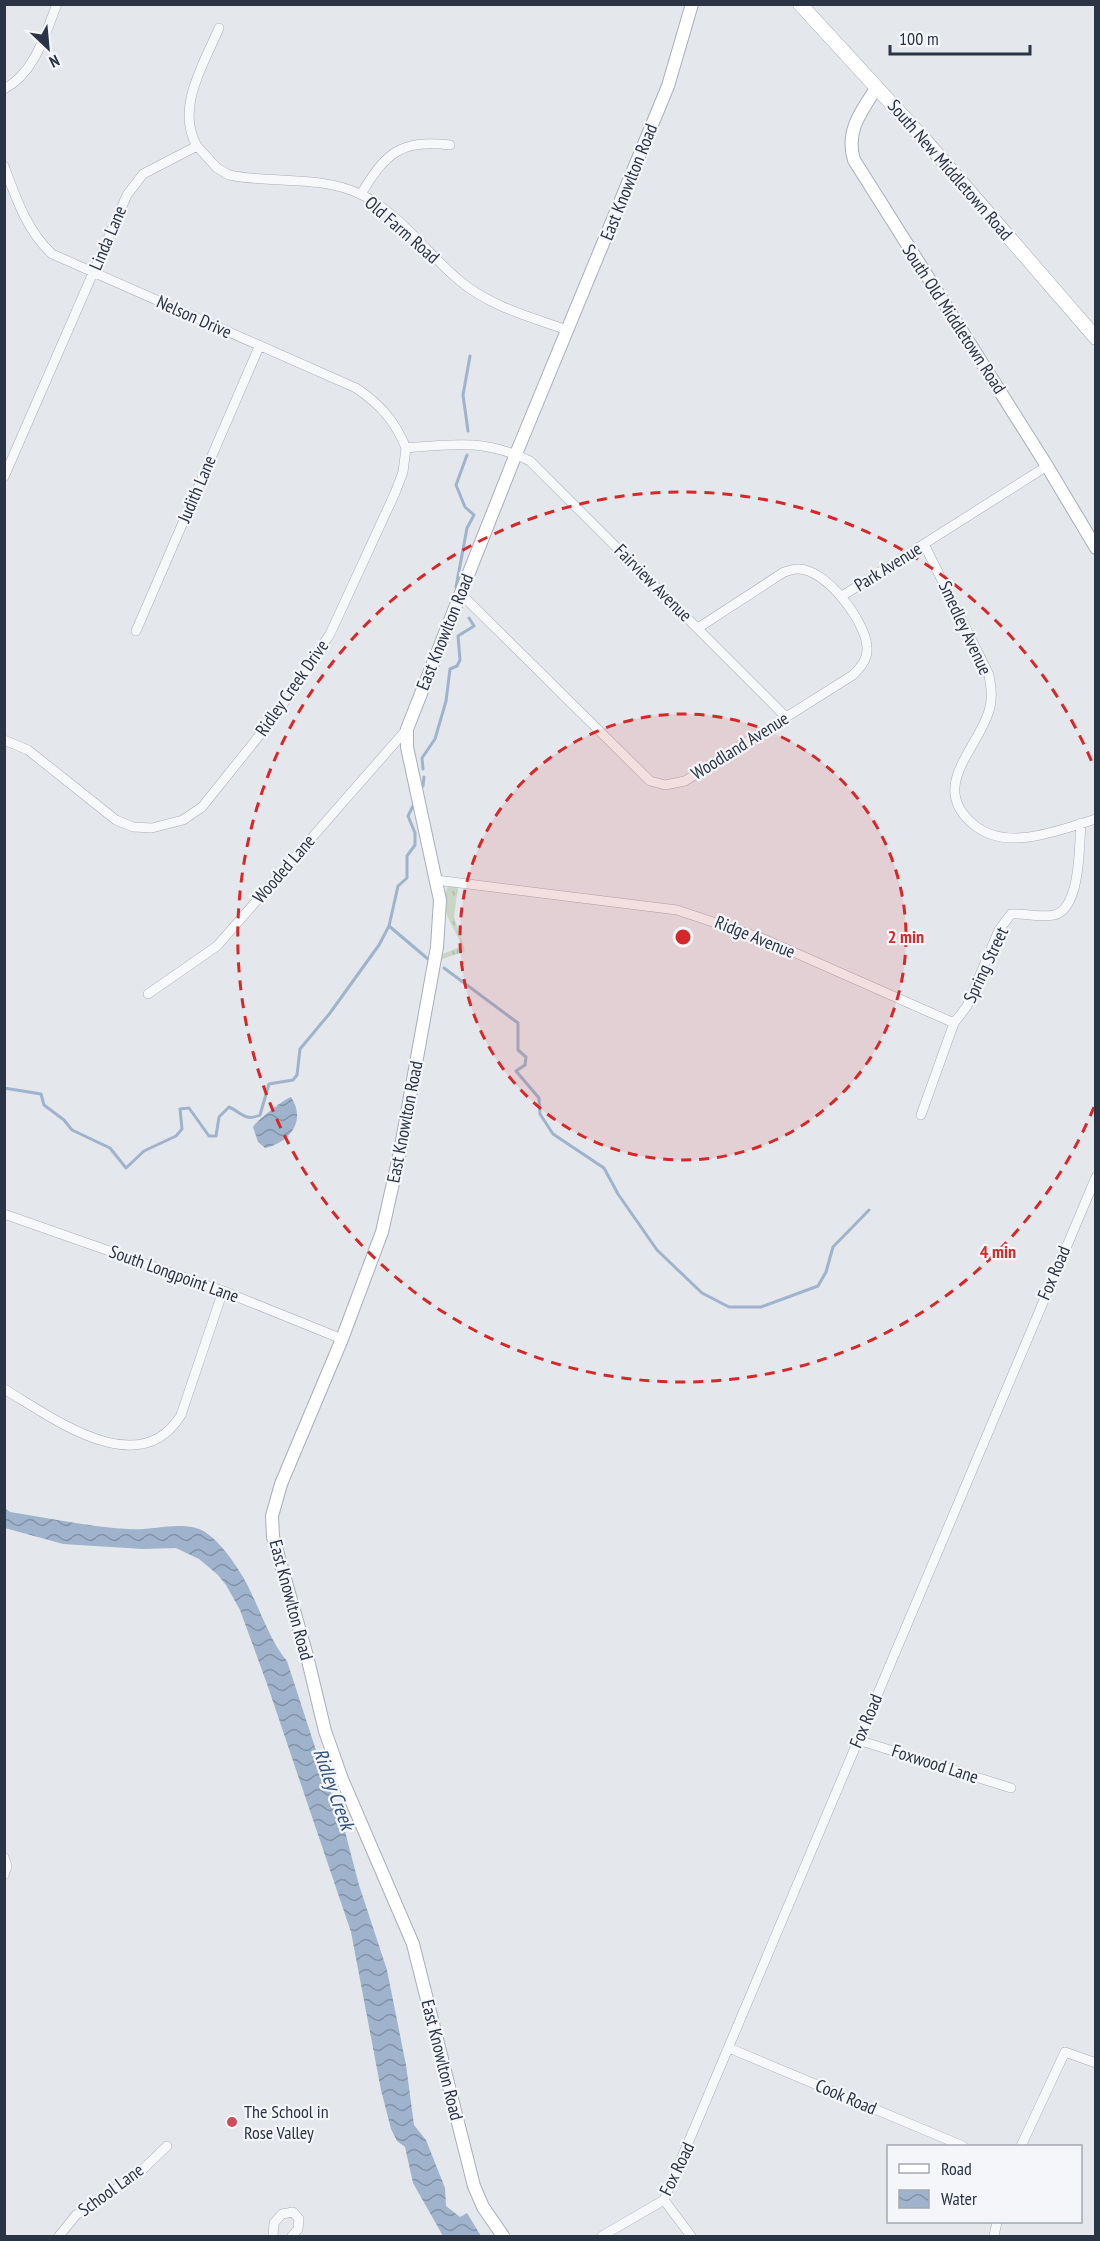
<svg xmlns="http://www.w3.org/2000/svg" width="1100" height="2241" font-family="'PT Sans Narrow',sans-serif">
  <style>
    .grass { fill: url(#grass-tufts) }
    .water { fill: url(#water-waves) }
    .lines { fill: none; stroke-linecap: round; stroke-linejoin: round }
    .stream { stroke: #9fb4cc; stroke-width: 3 }
    .street-casing { stroke: #a9aeb7; stroke-width: 10 }
    .secondary-casing { stroke: #a9aeb7; stroke-width: 14 }
    .primary-casing { stroke: #a3abb8; stroke-width: 15 }
    .street { stroke: #f7f8fa; stroke-width: 9 }
    .secondary { stroke: #fff; stroke-width: 12 }
    .primary { stroke: #fff; stroke-width: 14 }
    .ring { fill: none; stroke: #d62828; stroke-width: 3; stroke-dasharray: 10 8 }
    .poi-dot { fill: #d1495b; stroke: #f4f6f9; stroke-width: 2 }
    .labels { text-anchor: middle; stroke-width: 4.5; stroke-linejoin: round; paint-order: stroke }
    .street-label { font-size: 18px; fill: #2b3445; stroke: #f4f6f9 }
    .poi-label { font-size: 18px; fill: #2b3445; stroke: #f4f6f9; text-anchor: start }
    .water-label { font-size: 20px; font-style: italic; fill: #34527a; stroke: #f4f6f9 }
    .centre { fill: #d62828; stroke: #f4f6f9; stroke-width: 3 }
    .ring-label { font-size: 18px; text-anchor: middle; font-weight: bold; fill: #d62828; stroke: #f4f6f9; stroke-width: 4.5; stroke-linejoin: round; paint-order: stroke }
  </style>
  <defs>
    <pattern id="grass-tufts" width="24" height="20" patternUnits="userSpaceOnUse" patternTransform="scale(1.5)"><rect width="24" height="20" fill="#c9d6c5"/><path d="M3 7l-1-3M5 7V3M7 7l1-3M15 17l-1-3M17 17v-4M19 17l1-3" fill="none" stroke="#adb8ab"/></pattern>
    <pattern id="water-waves" width="16" height="10" patternUnits="userSpaceOnUse" patternTransform="scale(1.5)"><rect width="16" height="10" fill="#9fb4cc"/><path d="M0 5q4-4 8 0t8 0" fill="none" stroke="#8293a7"/></pattern>
  </defs>
  <rect width="100%" height="100%" fill="#e4e7ec"/>
  <path class="grass" d="M448,886H458L454,917L465,951L440,960L443,954L462,946C454,926 437,908 448,886Z"/>
  <path class="water" d="M291,1097C307,1121 289,1143 265,1148L258,1142L253,1127C256,1121 284,1099 291,1097Z
    M5,1508L10,1512C49,1518 89,1527 128,1529C150,1531 175,1522 196,1528C212,1532 229,1555 238,1569C256,1595 267,1638 287,1661L326,1781L341,1816L359,1885L387,1970L406,2065L414,2125L426,2140L445,2188L446,2206L460,2217L467,2213L481,2236H443L413,2183L405,2147L397,2141L391,2129L381,2090L351,1932L267,1684L240,1610L226,1585L218,1575L199,1559L176,1548L143,1549L63,1544L5,1528Z"/>
  <g class="lines">
    <path class="stream" d="M468,431L463,395L470,356
      M456,587L467,528L474,515L465,507L456,485L467,455
      M423,769L422,758L435,739L446,701L450,669L457,666L460,660L458,636L474,626L469,618
      M423,786L424,777
      M389,926L428,959
      M444,968L518,1023V1050L526,1057L525,1065L516,1071L539,1098L540,1114L553,1134L604,1168L618,1194L657,1250L702,1293L729,1307H761L818,1286L826,1272L833,1247L869,1210
      M4,1088L41,1094L44,1105L64,1120L72,1130L110,1148L126,1168L144,1151L176,1136L182,1129L180,1109L189,1108L209,1136H216L219,1117L229,1107C241,1112 245,1122 260,1115L269,1084L293,1080L297,1075L300,1049L330,1013L379,945L389,926L398,886L407,878V856L415,845V833L408,816L414,804"/>
    <defs>
      <path id="street" d="M4,89C35,73 45,34 57,4
        M197,146L217,168L229,175C272,184 320,175 360,194C399,212 427,254 460,281C491,307 531,317 567,330
        M4,166C16,198 27,231 52,254L356,388C380,404 395,421 406,448
        M361,194C386,153 400,139 450,145
        M4,477L127,195L143,174L197,146C175,108 204,64 219,28
        M924,544L989,675C991,687 993,698 989,711C977,750 929,787 973,824C1006,853 1059,830 1096,819
        M460,593L650,781L665,785L685,781L853,675C861,667 868,659 867,647C866,622 825,567 797,569C793,569 788,571 784,572L698,628
        M842,596L1047,466
        M136,631L259,347
        M4,740L28,750L116,820L133,827L152,828L183,820L202,807L275,716L330,634L395,493L403,472L406,448C453,444 485,439 530,461L786,717
        M436,880L677,910L764,939L954,1023
        M148,994L217,946L407,729
        M921,1115L954,1023L967,1006L999,930L1011,914C1025,913 1042,918 1054,915C1081,909 1079,845 1081,823
        M4,1214L223,1291L342,1339
        M4,1389C52,1417 139,1484 181,1415L223,1291
        M858,1740L1011,1788
        M4,1857L7,1866L4,1875
        M729,2048L963,2146
        M1021,2146L1065,2052L1096,2063
        M664,2200L691,2236
        M59,2236L76,2215L138,2174L167,2146
        M273,2236L274,2223L282,2214L293,2212L299,2219L298,2229L292,2236
        M602,2236L664,2200L1096,1177
        M994,2236L997,2222"/>
      <path id="secondary" d="M877,87C862,110 845,131 854,160L1047,466L1096,548
        M503,2236L483,2207L474,2186L413,1944L342,1779L325,1731L307,1656L273,1537L272,1516L281,1484L342,1339L382,1232L400,1152L437,947L440,900L407,747V729L516,454L668,86L692,4"/>
      <path id="primary" d="M800,4L923,138L1096,338"/>
    </defs>
    <use href="#street" class="street-casing"/>
    <use href="#secondary" class="secondary-casing"/>
    <use href="#primary" class="primary-casing"/>
    <use href="#street" class="street"/>
    <use href="#secondary" class="secondary"/>
    <use href="#primary" class="primary"/>
  </g>
  <circle cx="683" cy="937" r="223" fill="#d62828" fill-opacity=".12"/>
  <g class="ring">
    <circle cx="683" cy="937" r="223"/>
    <path d="M1094 1107A445 445 0 1 1 1094 767"/>
  </g>
  <circle class="poi-dot" cx="232" cy="2122" r="6"/>
  <g class="labels">
    <g class="street-label">
      <text transform="translate(950 170) rotate(49)" y="6">South New Middletown Road</text>
      <text transform="translate(629 182) rotate(-68)" y="6">East Knowlton Road</text>
      <text transform="translate(402 230) rotate(41)" y="6">Old Farm Road</text>
      <text transform="translate(108 238) rotate(-67)" y="6">Linda Lane</text>
      <text transform="translate(194 317) rotate(24)" y="6">Nelson Drive</text>
      <text transform="translate(954 319) rotate(57)" y="6">South Old Middletown Road</text>
      <text transform="translate(197 489) rotate(-67)" y="6">Judith Lane</text>
      <text transform="translate(888 567) rotate(-32)" y="6">Park Avenue</text>
      <text transform="translate(653 583) rotate(45)" y="6">Fairview Avenue</text>
      <text transform="translate(965 628) rotate(65)" y="6">Smedley Avenue</text>
      <text transform="translate(445 632) rotate(-68)" y="6">East Knowlton Road</text>
      <text transform="translate(292 688) rotate(-55)" y="6">Ridley Creek Drive</text>
      <text transform="translate(740 746) rotate(-32)" y="6">Woodland Avenue</text>
      <text transform="translate(284 869) rotate(-49)" y="6">Wooded Lane</text>
      <text transform="translate(755 937) rotate(22)" y="6">Ridge Avenue</text>
      <text transform="translate(986 965) rotate(-65)" y="6">Spring Street</text>
      <text transform="translate(405 1122) rotate(-79)" y="6">East Knowlton Road</text>
      <text transform="translate(1054 1273) rotate(-67)" y="6">Fox Road</text>
      <text transform="translate(174 1274) rotate(20)" y="6">South Longpoint Lane</text>
      <text transform="translate(291 1600) rotate(75)" y="6">East Knowlton Road</text>
      <text transform="translate(866 1721) rotate(-67)" y="6">Fox Road</text>
      <text transform="translate(935 1764) rotate(18)" y="6">Foxwood Lane</text>
      <text transform="translate(442 2060) rotate(76)" y="6">East Knowlton Road</text>
      <text transform="translate(846 2097) rotate(23)" y="6">Cook Road</text>
      <text transform="translate(677 2169) rotate(-64)" y="6">Fox Road</text>
      <text transform="translate(111 2190) rotate(-36)" y="6">School Lane</text>
    </g>
    <g class="poi-label">
      <text x="244" y="2118">The School in<tspan x="244" dy="21">Rose Valley</tspan></text>
    </g>
    <g class="water-label">
      <text transform="translate(334 1789) rotate(70)" y="7">Ridley Creek</text>
    </g>
  </g>
  <circle cx="683" cy="937" r="9" class="centre"/>
  <g class="ring-label">
    <text x="906" y="943">2 min</text>
    <text x="998" y="1258">4 min</text>
  </g>
  <rect width="1100" height="2241" fill="none" stroke="#2b3445" stroke-width="12"/>
  <rect x="887" y="2145" width="195" height="78" fill="#f4f6f9" stroke="#a4a8b1" stroke-width="1.5"/>
  <rect x="899" y="2164" width="30" height="9" fill="#ffffff" stroke="#a4a8b1" stroke-width="1.5"/>
  <text x="941" y="2175" font-size="18" fill="#2b3445">Road</text>
  <rect x="899" y="2190" width="30" height="18" fill="url(#water-waves)" stroke="#a4a8b1" stroke-width="1.5"/>
  <text x="941" y="2205" font-size="18" fill="#2b3445">Water</text>
  <g transform="translate(48 48) rotate(154)" stroke="#f4f6f9" stroke-width="4.5" paint-order="stroke">
  <path d="M0-4.5L10 22L0 15L-10 22Z" fill="#2b3445"/>
  <text y="-9" font-size="16" font-weight="bold" text-anchor="middle" fill="#2b3445">N</text>
  </g>
  <path d="M890 45v9h140v-9" fill="none" stroke="#2b3445" stroke-width="3"/>
  <text x="899" y="45" font-size="18" fill="#2b3445" stroke="#f4f6f9" stroke-width="4.5" paint-order="stroke">100 m</text>
</svg>
